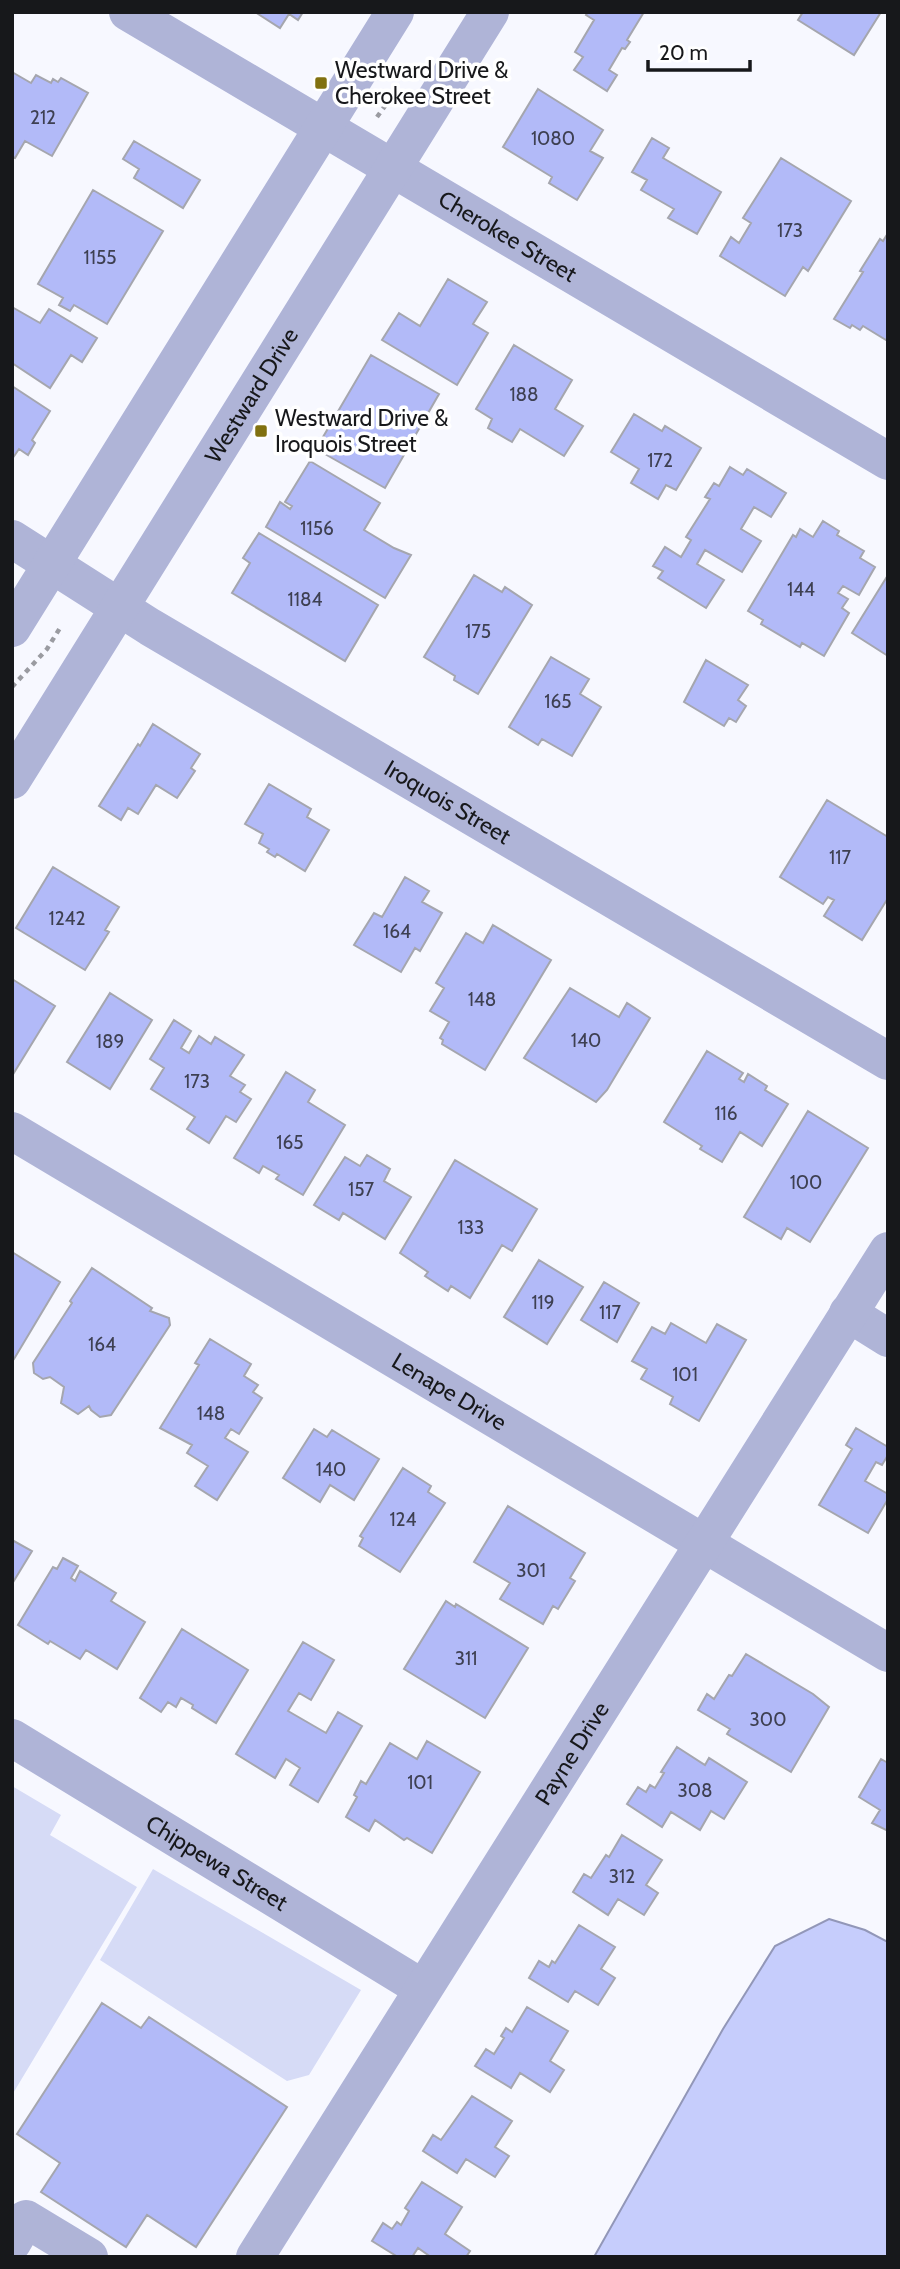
<svg xmlns="http://www.w3.org/2000/svg" width="900" height="2269" font-family="Cabin,sans-serif">
  <style>
    .green { fill: #d6dbf6 }
    .water { fill: #c6cdfc; stroke: #9297b8; stroke-width: 2 }
    .building { fill: #b2baf8; stroke: #a5a6ae; stroke-width: 2 }
    .lines { fill: none; stroke-linecap: round; stroke-linejoin: round }
    .path { stroke: #9a9ba1; stroke-width: 4.5; stroke-dasharray: 5 5; stroke-linecap: butt }
    .minor { stroke: #afb4d7; stroke-width: 38 }
    .poi-dot { fill: #817110; stroke: #fff; stroke-width: 2.5 }
    .labels { text-anchor: middle; stroke-width: 7; stroke-linejoin: round; paint-order: stroke }
    .number-label { font-size: 19px; fill: #3e4052 }
    .poi-label { font-size: 23px; fill: #17181b; stroke: #fff; text-anchor: start }
    .street-label { font-size: 23px; fill: #17181b; stroke: #fff }
  </style>
  <rect width="100%" height="100%" fill="#f7f8ff"/>
  <path class="green" d="M12,1786L61,1815L50,1835L137,1887L12,2095Z
    M153,1869L361,1990L309,2075L287,2081L100,1960Z"/>
  <path class="water" d="M829,1919L865,1930L888,1942V2257H594L723,2029L775,1946Z"/>
  <path class="building" d="M255,12H303L298,20L289,14L280,28Z
    M588,12H644L627,40L630,42L625,49L622,48L609,70L617,75L607,91L574,70L583,57L575,52L594,20L586,15Z
    M803,12H881L854,55L798,20Z
    M12,72L31,83L36,75L51,83L53,79L58,82L61,78L88,93L52,156L25,141L15,158L12,157Z
    M538,89L603,130L590,151L603,158L577,200L549,183L552,177L503,147Z
    M652,138L669,148L663,158L721,192L697,234L668,218L674,209L641,190L647,180L632,172Z
    M134,141L200,180L183,208L134,178L139,169L123,159Z
    M781,158L851,201L808,271L803,267L785,296L720,256L731,237L739,243L751,223L743,218Z
    M93,190L163,231L107,324L74,305L70,311L59,305L63,298L38,284Z
    M888,233V338L886,340L863,326L860,330L852,325L850,328L834,319L863,272L860,271L880,239L883,241Z
    M448,279L487,302L473,324L488,333L457,385L382,340L399,313L420,326Z
    M12,307L40,323L49,309L97,338L82,362L71,355L50,388L12,363Z
    M514,345L572,380L555,409L583,426L564,456L520,429L512,442L488,428L492,419L476,409Z
    M371,355L439,394L385,488L316,449Z
    M12,386L50,411L32,440L35,443L28,455L19,449L12,459Z
    M634,414L662,431L665,426L701,448L676,490L666,485L658,499L631,483L639,469L611,452Z
    M310,461L380,503L364,530L394,548L411,555L385,598L266,527L280,502L290,509L292,506L285,502Z
    M730,467L743,475L747,469L786,493L771,517L754,507L741,529L761,541L742,572L705,550L697,564L724,580L706,608L658,578L663,571L653,566L665,547L681,557L691,540L686,537L710,499L705,497L714,483L719,486Z
    M823,521L839,531L837,535L864,551L860,558L875,567L859,595L843,586L838,593L848,599L842,608L849,613L824,656L802,643L800,647L761,624L763,620L748,611L793,535L796,537L800,529L813,537Z
    M259,533L378,605L345,661L232,593L250,563L243,558Z
    M474,575L502,592L505,587L532,605L478,694L454,680L455,676L424,657Z
    M888,575V656L852,633Z
    M551,657L589,679L580,694L601,707L572,756L542,739L538,745L509,727Z
    M706,660L748,685L738,700L746,706L736,722L729,718L724,726L684,702Z
    M153,724L200,754L191,768L195,771L177,798L156,785L138,814L128,808L121,820L99,806L138,744L140,746Z
    M269,784L311,809L307,817L329,830L305,871L277,854L275,857L267,852L269,849L259,843L263,834L245,824Z
    M827,800L888,837V898L862,940L824,916L834,900L828,897L823,904L780,877Z
    M53,867L119,907L105,930L109,932L85,970L16,928Z
    M405,877L429,891L422,902L442,913L420,951L415,948L401,972L354,945L374,913L382,917Z
    M493,925L551,960L485,1070L442,1044L443,1040L440,1038L449,1022L430,1011L444,988L436,983L466,933L483,943Z
    M12,979L55,1006L12,1076Z
    M570,988L619,1017L627,1003L650,1018L607,1090L596,1102L524,1058Z
    M110,993L152,1020L110,1089L67,1062Z
    M174,1020L191,1031L181,1048L189,1053L199,1036L211,1044L215,1037L244,1055L230,1076L245,1085L240,1092L251,1099L236,1122L226,1116L209,1143L187,1129L195,1117L151,1089L164,1068L150,1059Z
    M707,1051L743,1073L739,1079L744,1082L748,1074L767,1086L765,1090L788,1104L762,1146L740,1132L722,1162L700,1149L702,1146L664,1122Z
    M286,1072L315,1090L308,1102L345,1125L303,1195L276,1179L279,1175L263,1166L259,1173L234,1158Z
    M808,1111L868,1148L810,1242L787,1228L781,1239L744,1217Z
    M367,1155L390,1169L384,1181L411,1197L385,1239L343,1213L339,1220L314,1205L345,1157L360,1166Z
    M455,1160L537,1209L512,1251L502,1245L470,1298L451,1286L448,1291L425,1276L428,1272L400,1253Z
    M12,1252L60,1282L14,1359L12,1358Z
    M539,1260L583,1287L547,1344L504,1317Z
    M92,1268L152,1308L150,1311L169,1318L170,1325L111,1415L100,1417L91,1410L89,1406L78,1414L61,1403L64,1387L50,1377L43,1379L34,1373L33,1363L72,1303L70,1301Z
    M604,1282L639,1303L617,1342L581,1320Z
    M671,1323L706,1343L717,1324L746,1340L699,1421L670,1404L673,1397L641,1379L647,1369L632,1361L652,1327L665,1334Z
    M210,1339L251,1364L244,1376L258,1385L253,1392L262,1398L239,1434L231,1429L225,1438L248,1452L217,1500L195,1486L208,1466L187,1453L192,1445L160,1428L199,1365L195,1363Z
    M856,1428L888,1447V1455L882,1465L876,1462L865,1481L888,1494V1499L868,1533L819,1505L852,1449L846,1445Z
    M314,1429L327,1437L332,1430L379,1459L354,1500L330,1485L320,1502L283,1478Z
    M403,1468L431,1486L428,1492L445,1503L400,1572L359,1546L363,1538L360,1536Z
    M508,1506L585,1553L570,1578L575,1581L558,1609L553,1606L543,1624L500,1599L510,1583L474,1562Z
    M12,1540L32,1551L12,1584Z
    M63,1558L78,1566L71,1578L75,1581L80,1571L116,1593L111,1601L145,1622L117,1669L86,1650L80,1659L50,1641L48,1644L18,1625L53,1567L57,1569Z
    M446,1601L455,1607L456,1604L528,1648L485,1718L404,1669Z
    M182,1629L248,1670L216,1723L192,1708L193,1705L181,1698L176,1707L168,1702L161,1712L140,1698Z
    M303,1642L334,1660L311,1700L299,1693L288,1711L326,1733L338,1712L362,1726L318,1802L290,1785L300,1768L286,1759L275,1778L236,1754Z
    M746,1654L813,1694L829,1707L791,1772L727,1734L730,1729L698,1710L707,1694L714,1699L729,1675L732,1676Z
    M427,1741L480,1772L432,1853L407,1838L404,1840L375,1820L369,1831L346,1817L357,1797L354,1795L361,1781L366,1784L390,1743L417,1759Z
    M677,1747L705,1765L709,1758L747,1782L724,1819L711,1811L700,1830L671,1812L662,1827L627,1804L638,1787L646,1792L650,1785L655,1788L664,1773L661,1772Z
    M881,1759L888,1763V1831L872,1823L880,1810L859,1797Z
    M622,1835L662,1860L646,1885L658,1893L644,1915L618,1899L608,1915L573,1892L584,1874L591,1878L606,1855L609,1857Z
    M579,1925L615,1947L601,1969L615,1978L598,2005L575,1991L568,2002L529,1978L539,1961L549,1967L552,1961L555,1963Z
    M102,2003L141,2028L149,2017L287,2107L196,2247L147,2215L126,2247L41,2192L60,2163L17,2134Z
    M527,2007L568,2031L550,2061L564,2070L550,2092L520,2073L511,2088L475,2066L486,2049L494,2054L504,2038L501,2036L506,2028L512,2032Z
    M472,2096L512,2121L495,2147L509,2156L495,2177L466,2159L457,2173L423,2151L433,2135L441,2140Z
    M422,2182L462,2207L445,2234L470,2251L466,2257H431L418,2248L412,2257H398L372,2241L383,2223L392,2229L397,2222L401,2225L409,2211L405,2208Z"/>
  <g class="lines">
    <path class="path" d="M377,117L390,99
      M12,687L47,649L60,628"/>
    <g class="minor">
      <path id="s1" d="M128,12L888,461"/>
      <path id="s2" d="M12,539L150,627L888,1061"/>
      <path d="M12,628L395,12"/>
      <path id="s3" d="M12,780L490,12"/>
      <path id="s4" d="M12,1131L888,1653"/>
      <path d="M848,1313L888,1338"/>
      <path id="s5" d="M12,1738L422,1988"/>
      <path d="M12,2243L26,2219L89,2257"/>
      <path id="s6" d="M255,2257L888,1251"/>
    </g>
  </g>
  <g class="poi-dot">
    <rect x="314" y="76" width="14" height="14" rx="3.5"/>
    <rect x="254" y="424" width="14" height="14" rx="3.5"/>
  </g>
  <g class="labels">
    <g class="number-label">
      <text x="43" y="124">212</text>
      <text x="553" y="145">1080</text>
      <text x="790" y="237">173</text>
      <text x="100" y="264">1155</text>
      <text x="524" y="401">188</text>
      <text x="660" y="467">172</text>
      <text x="317" y="535">1156</text>
      <text x="801" y="596">144</text>
      <text x="305" y="606">1184</text>
      <text x="478" y="638">175</text>
      <text x="558" y="708">165</text>
      <text x="840" y="864">117</text>
      <text x="67" y="925">1242</text>
      <text x="397" y="938">164</text>
      <text x="482" y="1006">148</text>
      <text x="586" y="1047">140</text>
      <text x="110" y="1048">189</text>
      <text x="197" y="1088">173</text>
      <text x="726" y="1120">116</text>
      <text x="290" y="1149">165</text>
      <text x="806" y="1189">100</text>
      <text x="361" y="1196">157</text>
      <text x="471" y="1234">133</text>
      <text x="543" y="1309">119</text>
      <text x="610" y="1319">117</text>
      <text x="102" y="1351">164</text>
      <text x="685" y="1381">101</text>
      <text x="211" y="1420">148</text>
      <text x="331" y="1476">140</text>
      <text x="403" y="1526">124</text>
      <text x="531" y="1577">301</text>
      <text x="466" y="1665">311</text>
      <text x="768" y="1726">300</text>
      <text x="420" y="1789">101</text>
      <text x="695" y="1797">308</text>
      <text x="622" y="1883">312</text>
    </g>
    <g class="poi-label">
      <text x="335" y="78">Westward Drive &amp;<tspan x="335" dy="26">Cherokee Street</tspan></text>
      <text x="275" y="426">Westward Drive &amp;<tspan x="275" dy="26">Iroquois Street</tspan></text>
    </g>
    <g class="street-label">
      <text dy="8" stroke="none"><textPath href="#s1" startOffset="441">Cherokee Street</textPath></text>
      <text dy="8" stroke="none"><textPath href="#s3" startOffset="453">Westward Drive</textPath></text>
      <text dy="8" stroke="none"><textPath href="#s2" startOffset="509">Iroquois Street</textPath></text>
      <text dy="8" stroke="none"><textPath href="#s4" startOffset="509">Lenape Drive</textPath></text>
      <text dy="8" stroke="none"><textPath href="#s6" startOffset="595">Payne Drive</textPath></text>
      <text dy="8" stroke="none"><textPath href="#s5" startOffset="240">Chippewa Street</textPath></text>
    </g>
  </g>
  <rect width="900" height="2269" fill="none" stroke="#17181b" stroke-width="28"/>
  <path d="M648 60v10h102v-10" fill="none" stroke="#17181b" stroke-width="3.5"/>
  <text x="659" y="60" font-size="21" fill="#17181b" stroke="#ffffff" stroke-width="5" paint-order="stroke">20 m</text>
</svg>
